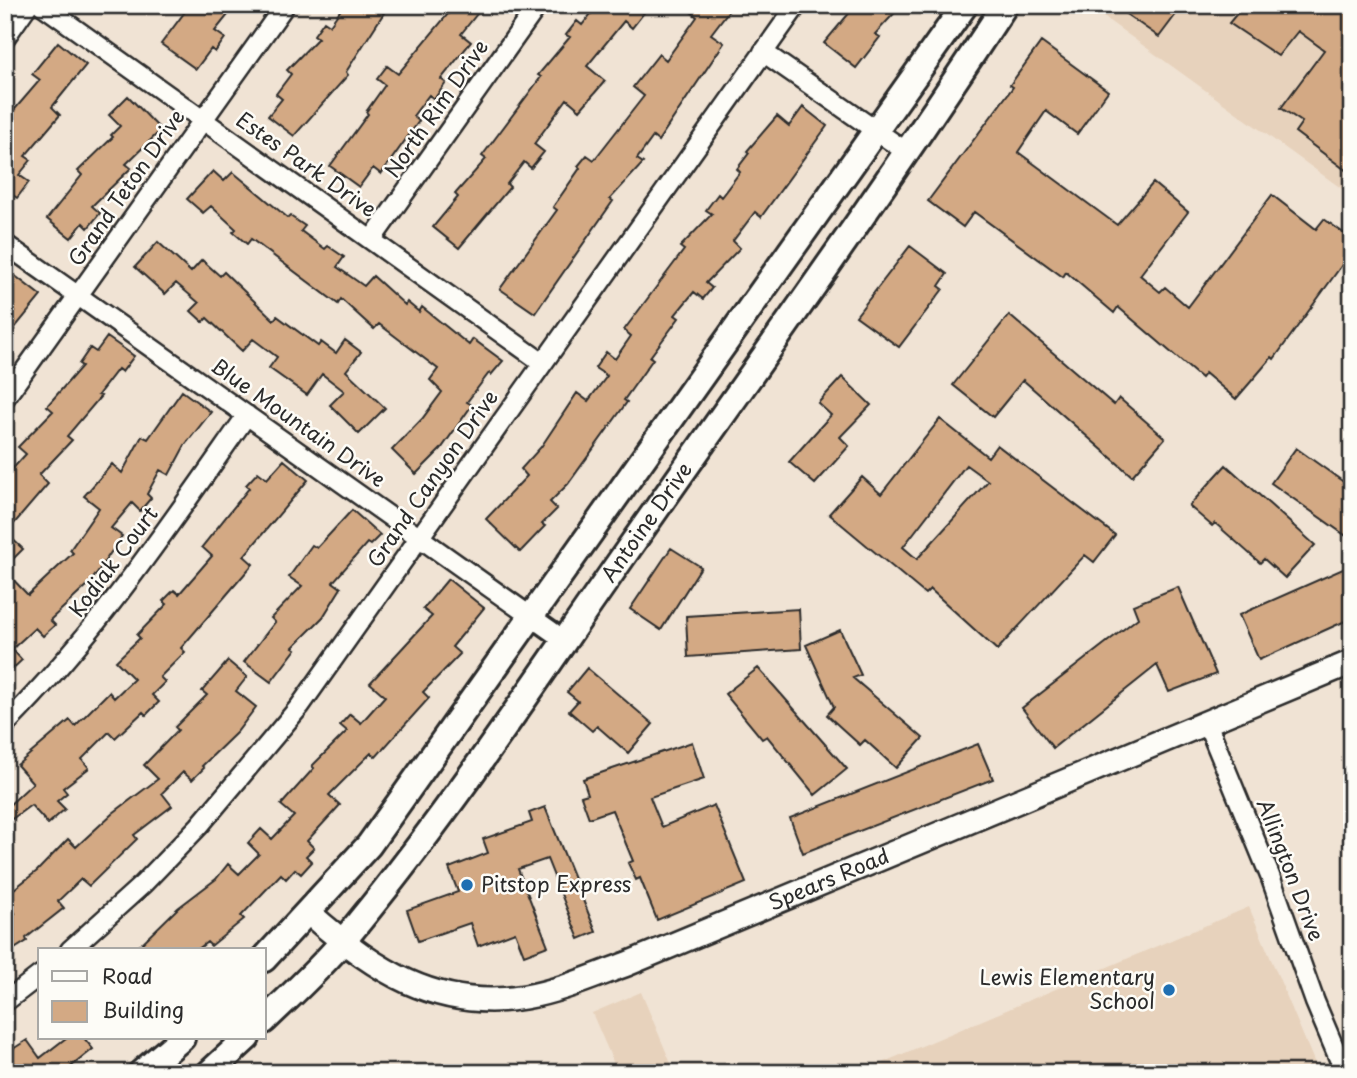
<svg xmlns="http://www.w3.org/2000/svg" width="1357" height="1078" font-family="'Playpen Sans',sans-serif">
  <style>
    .built { fill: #e7d2bc }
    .building { fill: #d3a984; stroke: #2b2b2b; stroke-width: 2; fill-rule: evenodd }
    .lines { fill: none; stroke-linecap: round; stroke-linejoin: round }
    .minor-casing { stroke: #2b2b2b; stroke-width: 23 }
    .tertiary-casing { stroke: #2b2b2b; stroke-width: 28 }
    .secondary-casing { stroke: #2b2b2b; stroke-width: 30 }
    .minor { stroke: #fdfcf7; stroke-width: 18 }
    .tertiary { stroke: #fdfcf7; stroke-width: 23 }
    .secondary { stroke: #fdfcf7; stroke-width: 24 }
    .poi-dot { fill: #1f6fb2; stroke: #fdfcf7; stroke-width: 2.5 }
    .labels { text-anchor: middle; stroke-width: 5; stroke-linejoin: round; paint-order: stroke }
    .street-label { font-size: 21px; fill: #2b2b2b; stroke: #fdfcf7 }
    .poi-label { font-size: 21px; fill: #2b2b2b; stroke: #fdfcf7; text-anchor: start }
  </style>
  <rect width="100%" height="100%" fill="#f0e3d4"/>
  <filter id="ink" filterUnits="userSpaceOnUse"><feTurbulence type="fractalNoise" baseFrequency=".0143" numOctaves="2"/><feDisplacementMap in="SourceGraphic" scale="14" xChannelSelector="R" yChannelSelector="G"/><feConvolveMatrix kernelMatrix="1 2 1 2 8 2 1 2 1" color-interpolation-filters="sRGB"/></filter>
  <g filter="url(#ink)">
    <path class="built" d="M1087,5H1352V196L1327,178Z
      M1249,907L1319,1073H858Z
      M641,992L675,1073H618L592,1013Z"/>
    <path class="building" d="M190,5H236L215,31L225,38L215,52L211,49L196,69L161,44Z
      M344,5H389L346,72L348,75L294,136L268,116L282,99L276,94L291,74L287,70L318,38L314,35L324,21L330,25Z
      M437,5H484L461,34L471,42L441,79L446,83L434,99L429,95L413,116L419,121L381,174L373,168L359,187L330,166L368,114L366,112L385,85L377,79L387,66L398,74L448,14Z
      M598,5H650L632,28L624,21L587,66L605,81L580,110L567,99L534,144L544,152L531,168L524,162L507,184L510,187L459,248L433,227L458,197L455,194L486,159L482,156L541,77L538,75L570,37L566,35L577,21L582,25Z
      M683,5H733L711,34L724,43L658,141L653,137L637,159L643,163L610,199L613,201L535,313L500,289L557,210L553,207L580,168L578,166L587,155L594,160L644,96L633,87L659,54L666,60L697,17Z
      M856,5H902L875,34L880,37L856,68L824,43Z
      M1113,5H1183L1159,37Z
      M1244,5H1352V175L1295,132L1302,122L1281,108L1324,50L1298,31L1278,56L1229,23Z
      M58,42L86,65L52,107L60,115L25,156L31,160L19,175L29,182L17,198L7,191L5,194V101L15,109L40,80L32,74Z
      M1041,42L1108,91L1077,134L1046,111L1018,152L1117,225L1153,183L1188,212L1140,275L1160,292L1165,287L1188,307L1272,195L1316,229L1324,219L1352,239V251L1274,359L1272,357L1236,399L1205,373L1201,378L1118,307L1114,313L1066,272L1063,277L974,212L963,227L928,201L1013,87L1010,85Z
      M128,96L161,130L126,164L131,168L92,206L100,213L88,228L83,223L71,238L47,219L82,175L78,171L113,137L111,135L120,126L109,115Z
      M803,107L827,126L761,217L755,212L733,241L740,248L706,283L712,288L703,299L694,292L675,315L679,318L650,357L653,359L624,400L627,402L568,484L550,502L557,509L542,524L545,526L520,552L486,519L527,476L521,469L541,447L577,393L588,401L607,376L595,368L606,352L615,359L631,336L624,330L684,250L680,247L712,214L706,210L718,194L721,197L740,172L737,169L749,153L747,151L777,116L789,126Z
      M213,171L224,181L233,172L288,218L290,216L305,226L301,231L325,249L328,246L344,257L337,267L364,286L373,276L405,305L407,302L419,312L422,307L469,345L473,339L503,361L491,375L489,373L467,402L472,405L441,449L416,474L392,450L422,419L442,392L430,380L438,369L379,324L374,329L341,299L338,304L251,239L247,244L233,232L236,229L211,206L203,213L187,199Z
      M158,242L191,272L202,260L220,276L224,272L274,320L277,316L318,346L321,342L336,353L345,340L361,352L346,371L385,408L359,434L330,405L344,391L322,374L307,395L269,368L277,357L253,339L242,351L207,318L203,322L191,311L199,303L176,283L165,294L135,267Z
      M910,246L947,274L939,286L943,289L899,347L856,316Z
      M5,268L41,296L5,340Z
      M1009,315L1114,405L1119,398L1165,438L1132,476L1023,380L993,417L953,385Z
      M107,337L134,356L122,372L118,369L98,395L101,396L67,436L72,440L39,475L48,484L6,533L23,549L5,567V477L26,454L18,447L53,411L47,406L82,366L79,364L90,348L96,352Z
      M842,377L871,405L840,437L849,446L815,484L789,462L831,415L818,403Z
      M182,391L211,412L185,445L169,475L160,470L147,494L151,498L140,511L132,503L111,528L122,536L90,583L50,620L55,625L43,636L35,628L12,649L22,660L5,676V571L28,595L73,553L70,550L99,508L84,496L112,464L122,473L142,436L148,439Z
      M940,419L988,457L997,445L1115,535L1094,562L1085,555L997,650L930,589L925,594L829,514L862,477L881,494ZM966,465L988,481L917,559L903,547Z
      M1296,448L1352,488V540L1271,483Z
      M284,460L308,480L244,556L253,564L181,648L185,652L160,677L165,682L152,695L159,702L146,715L143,712L115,738L109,732L82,759L89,768L63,788L67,793L57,801L65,809L48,824L31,805L5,824V809L33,783L17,765L70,720L75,726L109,692L114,698L134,679L116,661L140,638L137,635L167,604L163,601L174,590L179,594L212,556L202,547L249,488L246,485L258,472L267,479Z
      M1226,465L1315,545L1285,578L1264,559L1260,563L1215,523L1212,526L1189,506Z
      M352,510L380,535L370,545L367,543L333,582L341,588L323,617L293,647L296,649L271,682L244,662L275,622L271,618L302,586L289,577L312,545L317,548Z
      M671,548L701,567L661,630L630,609Z
      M1352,565V618L1259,660L1239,615Z
      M448,579L484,608L452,647L460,654L423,692L429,698L376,757L371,753L329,795L340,805L307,841L314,848L306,856L312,862L301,874L295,869L286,879L281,874L241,916L244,919L211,946L207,942L197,950H135L178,908L216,879L228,864L239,874L259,854L248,843L261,829L272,839L294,816L281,805L314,768L312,766L347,731L340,725L350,714L361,723L385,696L370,683L432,616L423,609Z
      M1178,587L1216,674L1169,692L1157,665L1053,748L1022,708L1138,618L1133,605Z
      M799,609L801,649L688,657L686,616Z
      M840,630L861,675L853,678L923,738L896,768L865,740L860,745L827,715L834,707L806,645Z
      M228,661L247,677L236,691L256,707L237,732L202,766L204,768L192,780L183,772L162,793L172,806L134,835L137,839L89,886L81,879L58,901L64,908L26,938L27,941L5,955V920L15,913L5,901V896L37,871L68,839L76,847L113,813L158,779L144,765L178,730L175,727L207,695L202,691Z
      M587,668L653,724L628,753L597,726L592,731L569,711L578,701L567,692Z
      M758,668L847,769L815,795L767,736L762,739L725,694Z
      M692,742L704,779L650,797L662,827L714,805L746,883L657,920L640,878L636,880L628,863L633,861L612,810L589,818L581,796L588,794L583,779Z
      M978,744L993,779L803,853L790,818Z
      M545,807L596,932L579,939L547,859L518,869L548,946L524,955L515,932L478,946L470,923L418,941L407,910L458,892L449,868L488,853L483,839L532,822L529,813Z
      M66,1038H84L93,1049L63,1073H5V1054L27,1040L40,1058Z"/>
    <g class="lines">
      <defs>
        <path id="minor" d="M42,5L543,363
          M5,38L28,5
          M763,52L908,153
          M372,239L538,5
          M5,244L564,640
          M5,398L285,5
          M1207,723L1270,876L1315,1002L1345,1073
          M5,725C98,632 171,523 247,415
          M70,950L143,884L199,826L300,706L797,5
          M5,1002L40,975"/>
        <g id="tertiary">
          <path id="s1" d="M309,913C372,969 437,1012 525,997C560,991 594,976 627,964L1352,662"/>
        </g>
        <g id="secondary">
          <path d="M264,959L369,845L965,5"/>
          <path id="s2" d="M264,1021C291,995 320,969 344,940C447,817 535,682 627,551C754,370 884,190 1005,5"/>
          <path d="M141,1073L182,1038"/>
          <path d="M209,1073L247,1038"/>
        </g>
      </defs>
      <use href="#minor" class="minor-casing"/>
      <use href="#tertiary" class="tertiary-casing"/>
      <use href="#secondary" class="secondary-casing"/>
      <use href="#minor" class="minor"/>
      <use href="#tertiary" class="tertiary"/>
      <use href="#secondary" class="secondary"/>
    </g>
  </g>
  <g class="poi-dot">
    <circle cx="467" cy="885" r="7"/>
    <circle cx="1169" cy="990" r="7"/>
  </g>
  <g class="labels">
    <g class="street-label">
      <text transform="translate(437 109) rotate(-55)" y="7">North Rim Drive</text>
      <text transform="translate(306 165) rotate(35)" y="7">Estes Park Drive</text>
      <text transform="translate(127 188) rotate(-55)" y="7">Grand Teton Drive</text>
      <text transform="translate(298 423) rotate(35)" y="7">Blue Mountain Drive</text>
      <text transform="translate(433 479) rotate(-55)" y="7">Grand Canyon Drive</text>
      <text dy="7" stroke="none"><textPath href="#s2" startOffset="630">Antoine Drive</textPath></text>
      <text transform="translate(114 562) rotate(-53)" y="7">Kodiak Court</text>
      <text transform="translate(1290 870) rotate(69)" y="7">Allington Drive</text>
      <text dy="7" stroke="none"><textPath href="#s1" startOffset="567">Spears Road</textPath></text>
    </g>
    <g class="poi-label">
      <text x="481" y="892">Pitstop Express</text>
      <text x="1155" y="985" text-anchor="end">Lewis Elementary<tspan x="1155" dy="24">School</tspan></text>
    </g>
  </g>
  <rect width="1357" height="1078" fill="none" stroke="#fdfcf7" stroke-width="28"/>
  <rect x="14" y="14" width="1329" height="1050" fill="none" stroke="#2b2b2b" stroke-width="2.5" filter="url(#ink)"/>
  <rect x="38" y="948" width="228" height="91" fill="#fdfcf7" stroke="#a9a8a5" stroke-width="2"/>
  <rect x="52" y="971" width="35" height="10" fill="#fdfcf7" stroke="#a9a8a5" stroke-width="2"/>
  <text x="102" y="984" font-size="21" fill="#2b2b2b">Road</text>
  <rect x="52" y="1001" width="35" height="21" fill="#d3a984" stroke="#a9a8a5" stroke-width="2"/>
  <text x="102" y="1018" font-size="21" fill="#2b2b2b">Building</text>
</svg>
